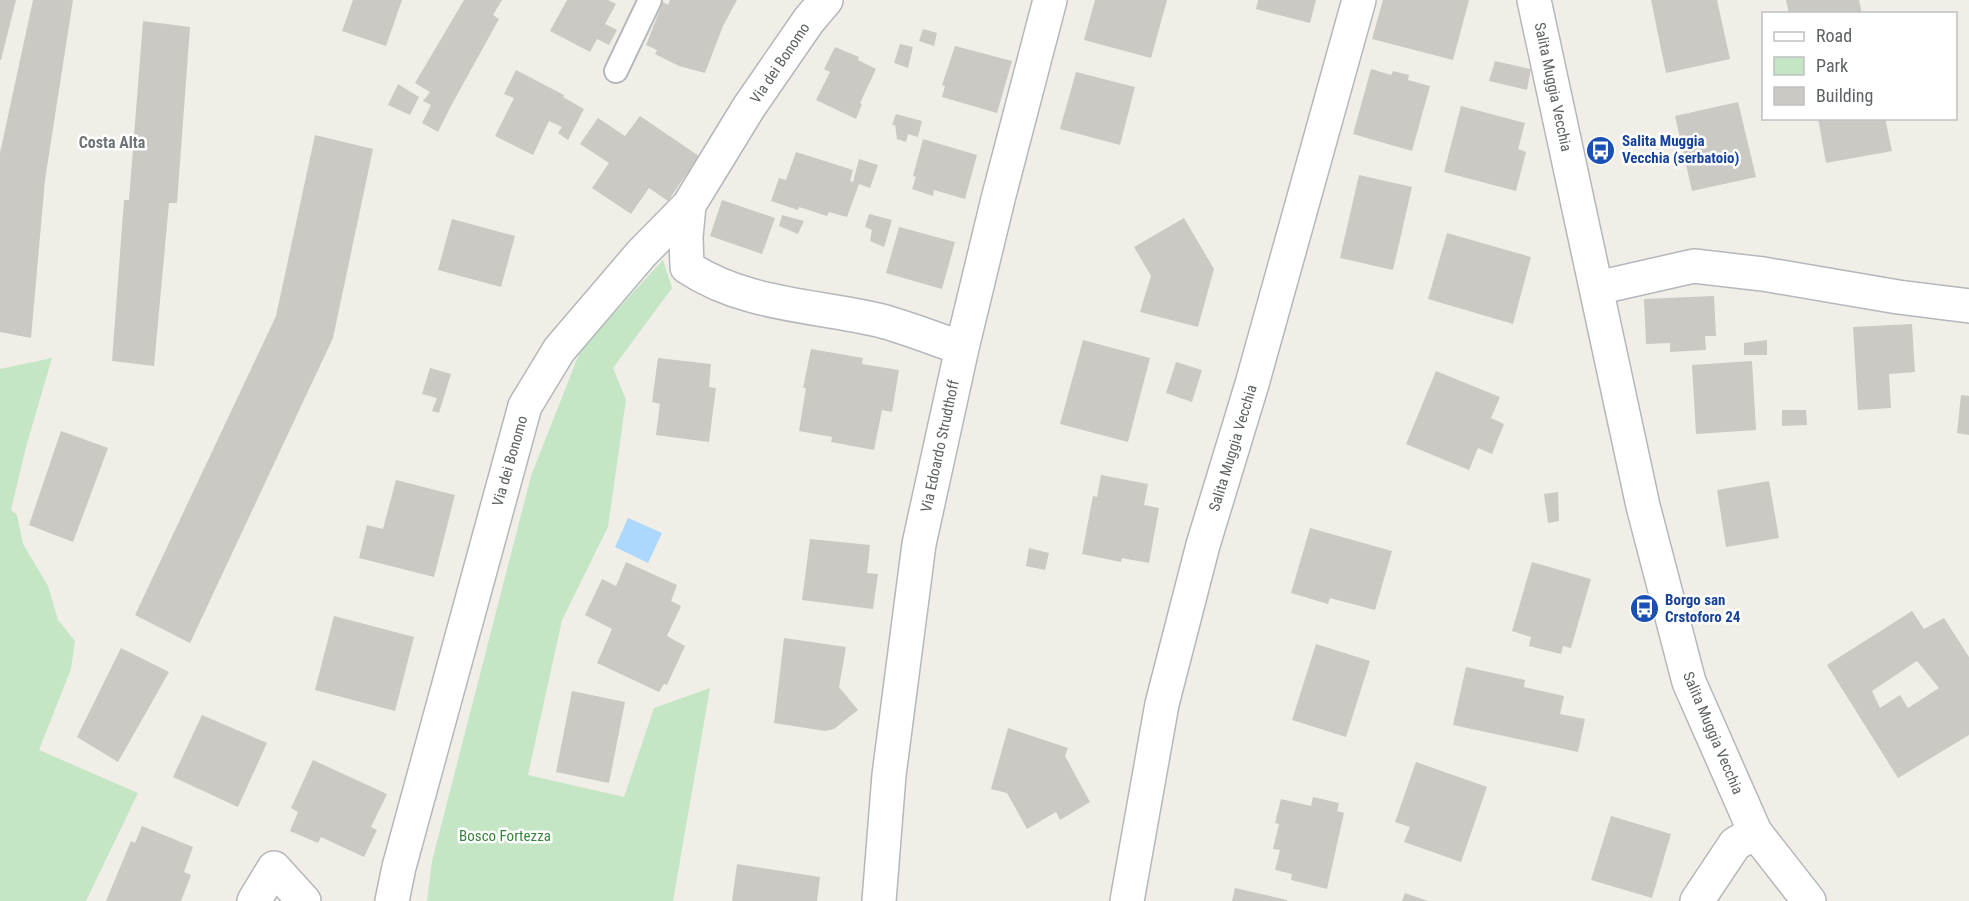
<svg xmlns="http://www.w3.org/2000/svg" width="1969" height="901" font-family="'Roboto Condensed',sans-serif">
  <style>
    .green { fill: #c4e6c5 }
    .water { fill: #abd8fc }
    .building { fill: #cbc9c4; fill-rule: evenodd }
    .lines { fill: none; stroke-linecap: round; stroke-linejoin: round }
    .lane-casing { stroke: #b4b7bb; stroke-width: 26 }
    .street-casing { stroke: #b4b7bb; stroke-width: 36 }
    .lane { stroke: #fff; stroke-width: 22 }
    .street { stroke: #fff; stroke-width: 33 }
    .labels { text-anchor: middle; stroke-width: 5; stroke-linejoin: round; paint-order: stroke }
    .street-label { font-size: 15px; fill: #5e6266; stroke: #fff }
    .transit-label { font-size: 15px; font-weight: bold; fill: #164399; stroke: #fff; text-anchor: start }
    .park-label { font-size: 15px; fill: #38833d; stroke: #fff }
    .neighbourhood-label { font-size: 16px; font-weight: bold; fill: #6f7478; stroke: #fff }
  </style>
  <rect width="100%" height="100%" fill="#f0eee7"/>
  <path class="green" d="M663,260L672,288L613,368L626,400L608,527L562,620L528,775L624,797L654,708L710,688L673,901H427L432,861L531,476L581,349Z
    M52,358L26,447L11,510L17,515L23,544L48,586L58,620L75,641L71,669L39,750L138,793L86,901H0V369Z"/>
  <path class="water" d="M628,518L662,533L648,563L615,547Z"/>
  <path class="building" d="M0,0H16L1,60H0Z
    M33,0H73L45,180L31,338L0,332V153Z
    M353,0H402L386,46L342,31Z
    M464,0H502L493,15L499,19L452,104L438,132L422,123L431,105L423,101L430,92L415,83Z
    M567,0H608L616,4L605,24L617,30L609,45L597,39L590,52L550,31Z
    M670,0H737L723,26L705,73L679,66L655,54L657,50L646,45L663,2L668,5Z
    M1095,0H1167L1151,58L1084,40Z
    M1258,0H1316L1310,23L1256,9Z
    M1383,0H1469L1453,60L1372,39Z
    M1651,0H1717L1730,59L1666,73Z
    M1786,0H1859L1862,14H1789Z
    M143,21L190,27L177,203H169L154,366L112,361L124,200H129Z
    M923,29L937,33L934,46L919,41Z
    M900,44L913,47L908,68L894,63Z
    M955,46L1012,61L997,113L942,97L945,86L942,85Z
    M835,47L859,57L858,60L876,69L860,103L862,104L856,119L816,100L830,72L824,69Z
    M1495,61L1531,69L1527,90L1489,81Z
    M1371,69L1391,75L1393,71L1409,75L1408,80L1430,86L1412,151L1353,134Z
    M516,70L564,95L563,97L584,109L568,140L558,133L562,127L549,121L533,155L495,136L514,98L504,94Z
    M1076,72L1135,87L1120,145L1060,129Z
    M398,84L419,97L410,115L388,105Z
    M1738,102L1756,177L1692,191L1675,116Z
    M1461,106L1525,123L1518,149L1526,152L1516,191L1444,172Z
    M896,114L922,121L918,137L908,134L906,142L897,139L895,125H892Z
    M640,116L699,156L668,201L649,188L631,214L592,188L609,163L580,144L598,118L625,136Z
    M1818,118H1885L1892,151L1826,163Z
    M315,135L373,149L333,338L190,643L135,615L276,316Z
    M923,139L977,155L965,199L934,190L933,196L912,189L916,177L913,176Z
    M796,152L853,170L850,181L853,182L859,159L878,165L870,188L859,184L847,217L829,212L827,216L799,207L798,210L771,201L779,178L786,180Z
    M1359,175L1412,187L1393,270L1340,258Z
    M722,200L775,218L762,254L710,236Z
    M869,214L892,220L884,247L870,241L872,230L865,227Z
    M782,215L804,221L798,234L779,226Z
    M1184,218L1214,269L1198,327L1140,312L1151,276L1134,247Z
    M452,219L515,236L501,287L438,270Z
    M899,227L955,242L942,289L886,273Z
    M1447,233L1531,257L1513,324L1428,299Z
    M1714,296L1716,336H1705L1706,350L1670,352V343L1646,344L1644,299Z
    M1912,324L1915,372L1889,374L1891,408L1858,410L1853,327Z
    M1083,340L1150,358L1128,442L1060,424Z
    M1767,340V355H1744V343Z
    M811,349L863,358L862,364L899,370L892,412L882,410L874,450L831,442L832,437L799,431L806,388H803Z
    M658,358L711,364L709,387L716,388L709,442L656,435L660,404L652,402Z
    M1752,361L1756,430L1696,434L1692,365Z
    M1176,362L1202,370L1192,402L1166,393Z
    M430,368L451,374L439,413L432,411L437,398L422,394Z
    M1436,371L1500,397L1491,418L1504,424L1492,454L1478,448L1469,470L1406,444Z
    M1961,395L1969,396V435L1957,433Z
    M1782,410H1806L1807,425L1782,426Z
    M61,431L108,448L73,542L29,525Z
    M1101,475L1148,484L1144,505L1159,508L1149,563L1122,558L1121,562L1082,554L1093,496L1097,497Z
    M396,480L455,495L434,577L359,558L367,525L383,529Z
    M1769,481L1779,538L1726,547L1717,490Z
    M1558,492L1559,521L1548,523L1544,494Z
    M1310,528L1392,551L1375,610L1330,598L1328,604L1291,593Z
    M810,539L870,545L867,573L878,574L873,609L802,600Z
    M1029,548L1049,553L1045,570L1026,566Z
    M626,562L677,585L671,601L681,606L667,636L685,646L667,685L664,684L659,692L597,663L612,629L585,615L602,579L616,586Z
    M1532,562L1591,579L1571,648L1563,646L1561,654L1529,646L1531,637L1512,631Z
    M1912,611L1924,629L1944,618L1969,657V735L1898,778L1827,665ZM1917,661L1939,688L1908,708L1900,695L1880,708L1872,691Z
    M334,616L414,637L395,711L315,690Z
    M784,638L846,647L839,687L858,710L834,729L825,731L774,723Z
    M1316,644L1370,661L1346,737L1292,720Z
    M121,648L169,672L118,762L77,737Z
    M1466,667L1525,680L1524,687L1564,696L1560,714L1585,719L1578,752L1453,725Z
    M572,691L625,702L609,783L556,772Z
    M202,715L267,743L238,807L173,777Z
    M1008,728L1068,748L1065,756L1090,802L1060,820L1056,812L1027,829L1007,793L991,789Z
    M313,760L387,794L371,827L377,830L364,857L321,837L318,843L290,831L298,812L291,808Z
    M1416,762L1487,787L1461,862L1404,842L1410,827L1395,822Z
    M1313,797L1339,803L1337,811L1344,813L1327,889L1291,880L1292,874L1275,870L1280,850L1273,849L1279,824L1275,823L1281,799L1311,806Z
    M1611,816L1671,834L1652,898L1591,880Z
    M142,826L193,847L184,872L191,875L181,901H106L131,841L135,843Z
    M737,864L820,877L817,901H732Z
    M1235,888L1287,900V901H1232Z
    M1405,893L1428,901H1402Z"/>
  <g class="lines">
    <defs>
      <path id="lane" d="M616,71L650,0"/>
      <path id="street" d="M1534,0L1643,506L1689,682L1755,832L1809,901
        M689,205L686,237L687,267C744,305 813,305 878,320C906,327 934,339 962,348
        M1597,288L1694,266L1763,274L1898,297L1969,306
        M254,901L274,868L304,901
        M392,901L399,867L525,406L559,350L641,254L689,205L749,107L809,20L826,0
        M879,901L889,775L919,544L962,348L998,199L1050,0
        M1127,901L1162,704L1203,545L1252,384L1359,0
        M1697,901L1735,844L1755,832"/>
    </defs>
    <use href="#lane" class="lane-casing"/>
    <use href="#street" class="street-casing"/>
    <use href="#lane" class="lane"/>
    <use href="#street" class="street"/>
  </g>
  <defs>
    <symbol id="bus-disc" viewBox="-11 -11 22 22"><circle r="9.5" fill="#1a4fb4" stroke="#fff"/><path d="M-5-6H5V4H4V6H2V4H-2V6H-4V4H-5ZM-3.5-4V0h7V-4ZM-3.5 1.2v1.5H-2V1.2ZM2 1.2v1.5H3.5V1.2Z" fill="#fff"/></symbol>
  </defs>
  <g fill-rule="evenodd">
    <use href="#bus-disc" x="1584" y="134" width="33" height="33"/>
    <use href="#bus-disc" x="1628" y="592" width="33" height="33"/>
  </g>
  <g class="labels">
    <g class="street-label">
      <text transform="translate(780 63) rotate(-56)" y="5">Via dei Bonomo</text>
      <text transform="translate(1553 87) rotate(78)" y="5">Salita Muggia Vecchia</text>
      <text transform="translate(940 446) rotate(-78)" y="5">Via Edoardo Strudthoff</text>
      <text transform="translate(1233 448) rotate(-73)" y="5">Salita Muggia Vecchia</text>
      <text transform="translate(510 461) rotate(-74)" y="5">Via dei Bonomo</text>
      <text transform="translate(1713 733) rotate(67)" y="5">Salita Muggia Vecchia</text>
    </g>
    <g class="transit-label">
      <text x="1622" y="146">Salita Muggia<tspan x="1622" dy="17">Vecchia (serbatoio)</tspan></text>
      <text x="1665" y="605">Borgo san<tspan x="1665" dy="17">Crstoforo 24</tspan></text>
    </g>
    <g class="park-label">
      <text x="505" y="841">Bosco Fortezza</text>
    </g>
    <g class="neighbourhood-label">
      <text x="112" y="148">Costa Alta</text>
    </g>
  </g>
  <rect x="1762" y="12" width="195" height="108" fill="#ffffff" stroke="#bfc0c2" stroke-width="1.5"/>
  <rect x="1774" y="32" width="30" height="9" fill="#ffffff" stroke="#bfc0c2" stroke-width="1.5"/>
  <text x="1816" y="42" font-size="18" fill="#5e6266">Road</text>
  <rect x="1774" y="57" width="30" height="18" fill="#c4e6c5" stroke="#bfc0c2" stroke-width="1.5"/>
  <text x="1816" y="72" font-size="18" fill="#5e6266">Park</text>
  <rect x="1774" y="87" width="30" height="18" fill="#cbc9c4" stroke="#bfc0c2" stroke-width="1.5"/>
  <text x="1816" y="102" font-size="18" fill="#5e6266">Building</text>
</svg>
